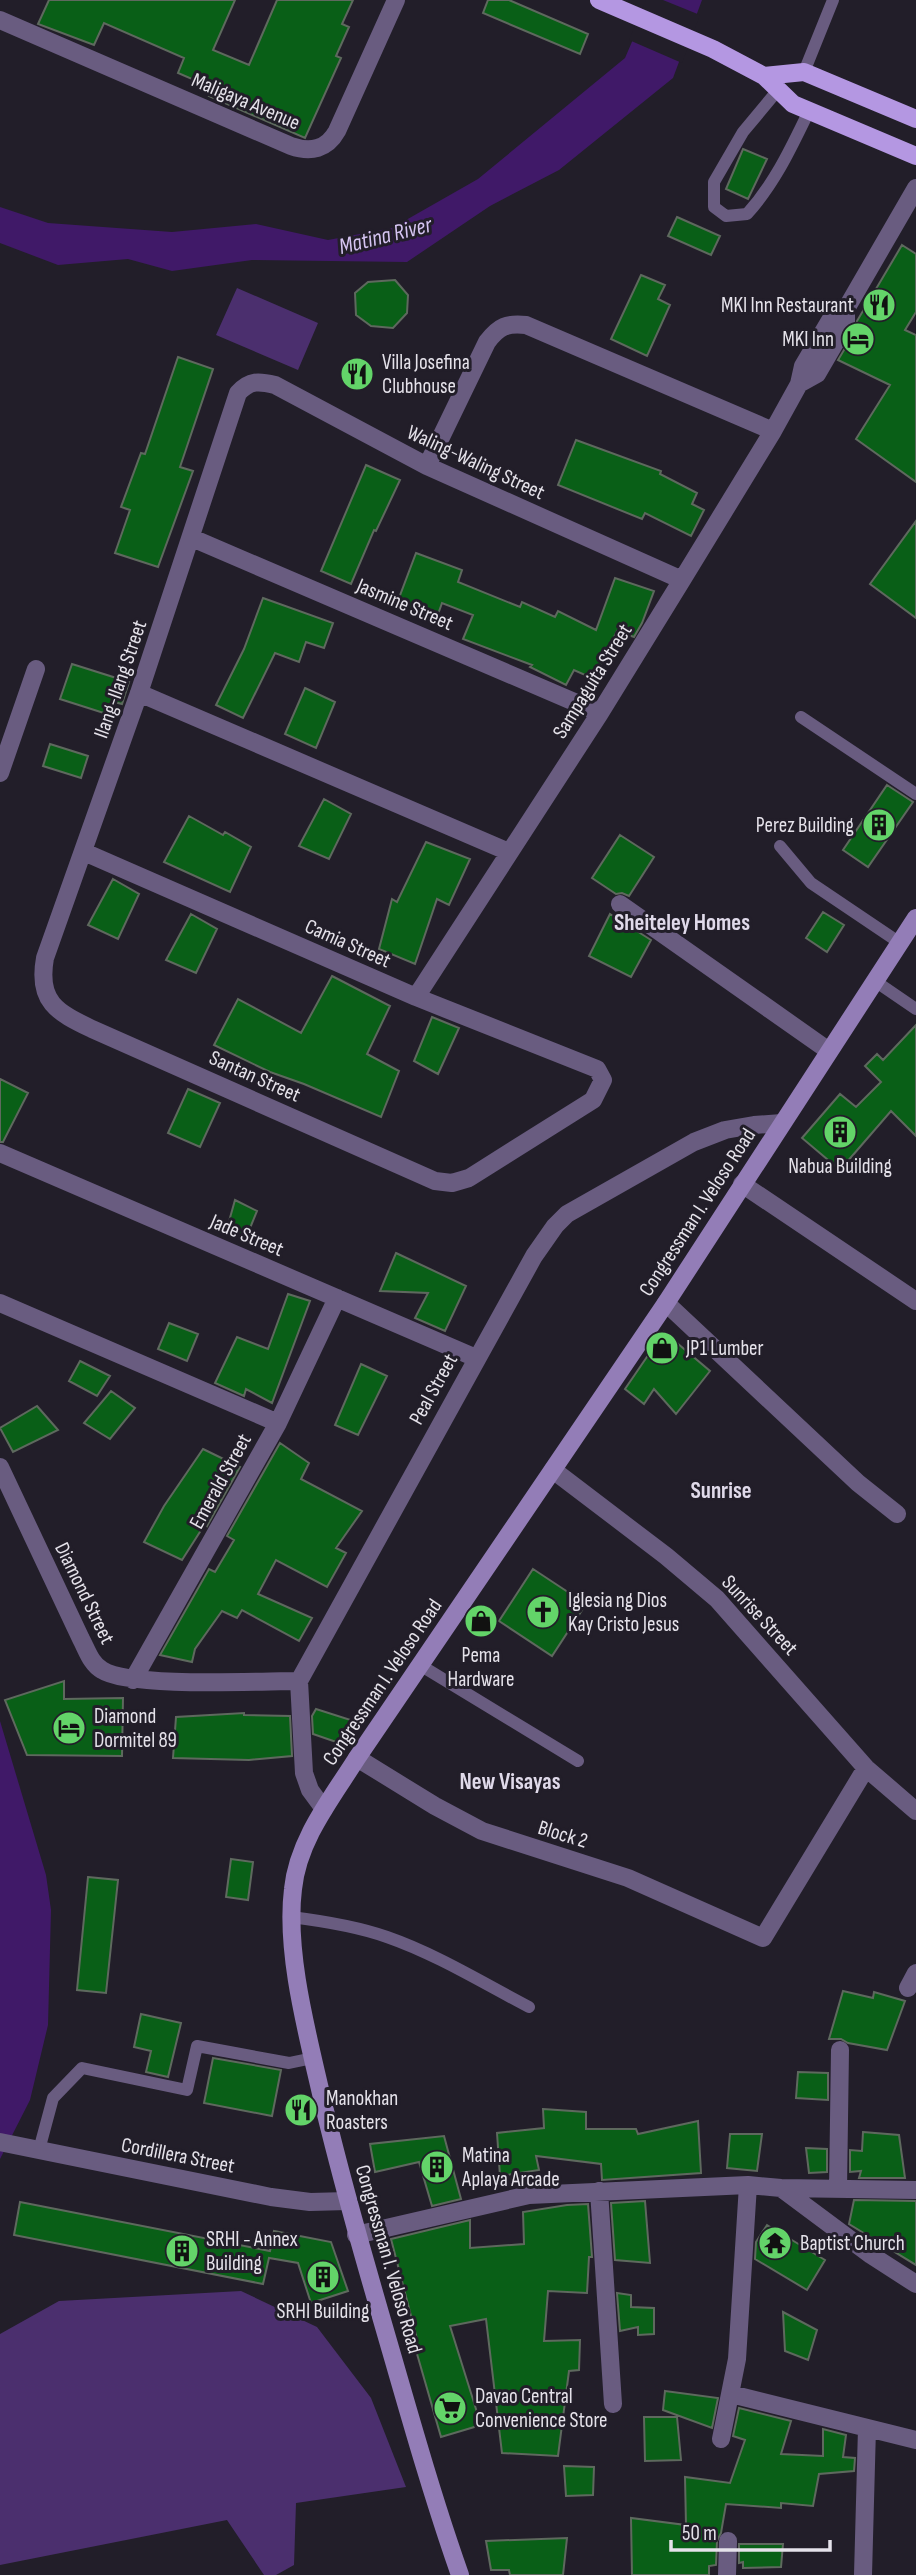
<svg xmlns="http://www.w3.org/2000/svg" width="916" height="2575" font-family="'Sofia Sans Condensed',sans-serif">
  <style>
    .green { fill: #4b2f6e }
    .water { fill: #401968 }
    .pier { fill: #221e29 }
    .building { fill: #095f17; stroke: #5e695e; stroke-width: 2 }
    .lines { fill: none; stroke-linecap: round; stroke-linejoin: round }
    .service { stroke: #695c80; stroke-width: 12 }
    .minor { stroke: #695c80; stroke-width: 18 }
    .tertiary { stroke: #695c80; stroke-width: 18 }
    .secondary { stroke: #937db7; stroke-width: 18 }
    .primary { stroke: #b497e2; stroke-width: 18 }
    .labels { text-anchor: middle; stroke-width: 6; stroke-linejoin: round; paint-order: stroke }
    .street-label { font-size: 21px; fill: #e5e2ea; stroke: #221e29 }
    .poi-label { font-size: 21px; fill: #e5e2ea; stroke: #221e29; text-anchor: start }
    .water-label { font-size: 23px; font-style: italic; fill: #d5c4f1; stroke: #221e29 }
    .neighbourhood-label { font-size: 23px; font-weight: bold; fill: #e0daea; stroke: #221e29 }
  </style>
  <rect width="100%" height="100%" fill="#221e29"/>
  <path class="green" d="M237,288L318,323L298,370L216,335Z
    M241,2291L317,2327L371,2398L406,2487L296,2503L294,2565L276,2575H264L227,2520L0,2565V2334L59,2301Z"/>
  <path class="water" d="M650,0H702L673,78L559,170L490,206L407,262L252,260L172,271L128,259L58,265L0,243V207L48,223L172,232L256,224L328,240L392,228L478,179L625,58Z
    M0,1721L46,1875L51,1910L48,2025L30,2100L0,2159Z"/>
  <path class="pier" d="M646,0H663L700,15L682,63L629,40Z"/>
  <path class="building" d="M49,0H235L213,50L249,65L277,0H353L342,24L349,27L336,56L341,58L305,138L209,96L213,88L178,73L184,58L104,23L94,45L38,24Z
    M488,0H509L588,34L580,54L483,13Z
    M743,149L767,159L748,199L726,189Z
    M677,217L720,236L711,255L668,236Z
    M902,245L916,254V312L905,330L916,335V482L856,439L890,385L838,360L856,330L857,321Z
    M641,275L665,285L658,299L670,305L647,356L611,339Z
    M395,280L408,295L407,313L393,328L371,326L356,315L355,293L368,282Z
    M178,357L213,369L180,467L193,471L158,567L115,553L130,510L121,507L141,453L145,454Z
    M576,440L661,471L660,474L697,493L692,504L704,510L691,536L645,513L642,519L558,485Z
    M366,465L400,480L376,531L374,530L351,584L321,571Z
    M916,521V618L870,584Z
    M416,553L462,570L458,582L520,607L522,602L555,617L558,611L596,630L615,578L654,591L642,623L634,637L617,631L594,679L574,670L566,685L530,667L532,665L463,639L473,615L442,603L436,620L396,606Z
    M263,598L333,623L324,648L306,642L299,662L275,653L243,718L216,705L244,649Z
    M72,664L129,682L122,704L114,702L110,715L60,699Z
    M305,688L335,702L316,748L285,734Z
    M50,744L88,756L81,778L43,766Z
    M887,785L913,802L868,867L843,850Z
    M324,799L351,814L329,859L299,846Z
    M189,816L223,835L225,832L251,847L230,892L164,862Z
    M620,835L654,857L629,896L622,893L616,894L592,878Z
    M426,842L470,859L449,905L437,899L415,964L379,949L392,899L397,902Z
    M113,879L139,894L118,939L88,925Z
    M823,912L844,925L827,952L806,938Z
    M191,914L217,929L196,973L166,960Z
    M610,914L651,940L631,977L589,956Z
    M332,976L390,1006L367,1054L399,1071L381,1117L304,1084L270,1072L214,1045L238,999L301,1033Z
    M432,1017L459,1028L438,1074L414,1061Z
    M916,1025V1136L891,1111L840,1170L802,1138L840,1094L856,1107L881,1082L865,1066L877,1054L883,1060Z
    M0,1079L28,1093L3,1142H0Z
    M188,1089L220,1103L200,1147L168,1133Z
    M235,1200L257,1211L246,1238L226,1232Z
    M396,1253L466,1286L445,1331L415,1318L428,1293L380,1291Z
    M288,1294L310,1301L272,1403L246,1389L244,1396L215,1383L237,1337L268,1349Z
    M169,1323L198,1334L187,1361L158,1349Z
    M664,1332L710,1371L676,1414L654,1389L644,1404L625,1389Z
    M80,1361L110,1376L97,1396L69,1381Z
    M361,1364L387,1376L358,1435L335,1425Z
    M111,1391L135,1408L110,1439L84,1423Z
    M37,1406L58,1430L13,1452L0,1428Z
    M280,1443L309,1463L301,1479L362,1511L336,1548L346,1553L327,1587L276,1560L258,1594L312,1618L299,1641L242,1610L237,1618L222,1611L195,1649L192,1662L160,1655L209,1569L215,1572L234,1540L227,1536Z
    M203,1449L240,1467L207,1526L205,1524L182,1560L144,1542L164,1506Z
    M533,1569L586,1604L552,1656L499,1621Z
    M64,1681V1699L123,1698L122,1756L27,1755L5,1700Z
    M316,1709L360,1723L345,1745L313,1734L312,1716Z
    M244,1713V1715L290,1716L292,1756L249,1760L173,1758L176,1717Z
    M231,1859L253,1862L248,1900L226,1897Z
    M88,1877L118,1880L106,1993L77,1990Z
    M843,1991L873,1998L874,1992L905,2001L887,2050L848,2043L841,2039H829Z
    M141,2014L181,2023L168,2077L146,2072L151,2051L134,2047Z
    M213,2058L281,2070L272,2116L204,2103Z
    M798,2072L828,2073V2100L796,2098Z
    M543,2109L586,2112V2129H636L638,2134L698,2121L701,2173L602,2180L601,2164L536,2156L539,2170L500,2176L497,2133L544,2128Z
    M863,2132L899,2135L905,2178H859L861,2171L850,2172V2150L862,2151Z
    M730,2134H762L757,2171L727,2168Z
    M444,2136L461,2199L432,2206L419,2162L375,2172L370,2144Z
    M806,2148L827,2149V2172L809,2173Z
    M854,2200L916,2201V2265L849,2224Z
    M645,2201L650,2263L615,2260L611,2203Z
    M20,2202L270,2251L274,2231L331,2242L348,2291L311,2303L298,2263L269,2258L263,2284L14,2235Z
    M588,2204L592,2257H589L587,2293L548,2291L544,2341L580,2340L579,2370L569,2371L558,2456L502,2453L486,2319L450,2326L481,2425L441,2437L413,2340L417,2339L391,2239L470,2220V2248L524,2244L523,2212L567,2205Z
    M767,2225L825,2260L807,2290L755,2259L756,2242Z
    M617,2293L631,2295V2307L654,2308V2334L638,2335V2327L620,2331Z
    M783,2312L817,2330L808,2360L785,2351Z
    M665,2391L718,2398L712,2428L663,2410Z
    M739,2408L791,2421L781,2454L823,2456V2429L846,2435L843,2457L855,2458L854,2471L819,2474L813,2506L781,2503V2508L726,2504L721,2533L717,2541L716,2565L709,2566V2575H632L631,2518L686,2525L685,2477L730,2483L745,2440L733,2436Z
    M644,2417H677L681,2460L645,2461Z
    M564,2466L594,2467L593,2495L566,2496Z
    M567,2538L563,2575H510L509,2570H491L486,2541Z
    M739,2544H783L781,2567L743,2568V2562L739,2563Z"/>
  <g class="lines">
    <path class="service" d="M804,72L833,0
      M778,90L743,132L714,182V207L726,216L747,214C775,183 791,148 809,111
      M801,717L916,794
      M780,846L811,883L900,943
      M875,981L916,1009
      M420,1665L578,1761
      M291,1917C323,1921 356,1926 387,1937C436,1954 483,1983 529,2007
      M39,2150L53,2098L82,2068L187,2090L197,2046L289,2063L313,2058"/>
    <path class="minor" d="M0,20L291,146C311,153 327,149 337,131L396,0
      M799,384L817,374L846,324V309
      M427,466L487,342C499,326 507,323 526,325L773,431
      M192,538L600,713
      M139,693L509,852
      M0,773L36,669
      M84,852L416,997L597,1069L603,1080L593,1100L469,1178L452,1183L435,1181L92,1029C57,1012 37,1002 45,958L139,693L238,393C250,380 259,381 275,385L427,466L682,580
      M620,904L829,1051
      M416,997L600,713L682,580L773,431L799,384L803,366L832,317L846,309L916,188
      M0,1153L476,1358
      M742,1184L916,1301
      M0,1303L278,1423
      M666,1303L858,1483L897,1514
      M0,1467L81,1639C87,1650 91,1664 102,1670C129,1688 260,1681 299,1681
      M553,1470L666,1556L717,1599L866,1768L916,1811
      M133,1680L278,1423L337,1298
      M357,1758L435,1806L482,1831L628,1878L763,1938L866,1768
      M324,1809L310,1790L304,1773L299,1681L534,1256L555,1226L567,1214L694,1142L725,1130L754,1125L782,1123
      M908,1988L916,1973
      M781,2188L871,2255L916,2284
      M838,2189L840,2050
      M599,2191L613,2404
      M356,2235L529,2195L748,2185L781,2188L916,2190
      M731,2394L916,2440
      M721,2439L737,2359L748,2185
      M727,2575L728,2541
      M863,2575L867,2428"/>
    <path class="tertiary" d="M0,2142L271,2197L310,2202L348,2201"/>
    <path class="secondary" d="M460,2575C435,2504 414,2431 393,2358C368,2272 343,2186 322,2098C308,2036 285,1953 293,1889C298,1840 331,1799 357,1758L666,1303L916,918"/>
    <path class="primary" d="M599,0L713,49L764,76L793,104L916,156
      M764,76L804,72L916,119"/>
  </g>
  <defs>
    <symbol id="restaurant-disc" viewBox="-11 -11 22 22"><circle r="9.5" fill="#63d469" stroke="#221e29"/><path d="M-5-6h1v4h1v-4h1v4h1v-4h1v5L-1.5 .5V6h-2V.5L-5-1ZM5-6V6H3V1.5H1.5Q1.5-4 5-6Z" fill="#111"/></symbol>
    <symbol id="hotel-disc" viewBox="-11 -11 22 22"><circle r="9.5" fill="#63d469" stroke="#221e29"/><path d="M-6-4.5h1.5V1H6V5H4.5V3h-9V5H-6ZM-4 0a1.8 1.8 0 1 1 3.6 0ZM.5 0V-2.5h3Q6-2.5 6 0Z" fill="#111"/></symbol>
    <symbol id="building-disc" viewBox="-11 -11 22 22"><circle r="9.5" fill="#63d469" stroke="#221e29"/><path d="M-4-6H4V6H1V3H-1V6H-4ZM-2.5-4.3h1.7v1.8h-1.7ZM.8-4.3h1.7v1.8H.8ZM-2.5-1h1.7V.8h-1.7ZM.8-1h1.7V.8H.8Z" fill="#111"/></symbol>
    <symbol id="shop-disc" viewBox="-11 -11 22 22"><circle r="9.5" fill="#63d469" stroke="#221e29"/><path d="M-5-2.5h2.3a2.7 3.5 0 0 1 5.4 0H5L5.5 6h-11ZM-1.5-2.5h3a1.5 2.3 0 0 0-3 0Z" fill="#111"/></symbol>
    <symbol id="church-disc" viewBox="-11 -11 22 22"><circle r="9.5" fill="#63d469" stroke="#221e29"/><path d="M-1.2-6h2.4v3.5h3.3v2.4h-3.3V6h-2.4V-.1h-3.3v-2.4h3.3Z" fill="#111"/></symbol>
    <symbol id="temple-disc" viewBox="-11 -11 22 22"><circle r="9.5" fill="#63d469" stroke="#221e29"/><path d="M0-6L5-2H3V0L6.5 2.5H4V6H1.5V3h-3V6H-4V2.5H-6.5L-3 0V-2H-5Z" fill="#111"/></symbol>
    <symbol id="supermarket-disc" viewBox="-11 -11 22 22"><circle r="9.5" fill="#63d469" stroke="#221e29"/><path d="M-6-5.5h2.5l.6 2H6L4.5 2H-2.5L-4.4-4H-6ZM-1.5 3.2a1.3 1.3 0 1 0 .1 0ZM3 3.2a1.3 1.3 0 1 0 .1 0Z" fill="#111"/></symbol>
  </defs>
  <g fill-rule="evenodd">
    <use href="#restaurant-disc" x="860" y="286" width="38" height="38"/>
    <use href="#hotel-disc" x="839" y="320" width="38" height="38"/>
    <use href="#restaurant-disc" x="338" y="355" width="38" height="38"/>
    <use href="#building-disc" x="860" y="806" width="38" height="38"/>
    <use href="#building-disc" x="821" y="1113" width="38" height="38"/>
    <use href="#shop-disc" x="643" y="1329" width="38" height="38"/>
    <use href="#church-disc" x="524" y="1593" width="38" height="38"/>
    <use href="#shop-disc" x="462" y="1602" width="38" height="38"/>
    <use href="#hotel-disc" x="50" y="1709" width="38" height="38"/>
    <use href="#restaurant-disc" x="282" y="2091" width="38" height="38"/>
    <use href="#building-disc" x="418" y="2148" width="38" height="38"/>
    <use href="#temple-disc" x="756" y="2224" width="38" height="38"/>
    <use href="#building-disc" x="163" y="2232" width="38" height="38"/>
    <use href="#building-disc" x="304" y="2258" width="38" height="38"/>
    <use href="#supermarket-disc" x="431" y="2389" width="38" height="38"/>
  </g>
  <g class="labels">
    <g class="street-label">
      <text transform="translate(246 101) rotate(23)" y="7">Maligaya Avenue</text>
      <text transform="translate(476 462) rotate(25)" y="7">Waling-Waling Street</text>
      <text transform="translate(405 604) rotate(23)" y="7">Jasmine Street</text>
      <text transform="translate(120 679) rotate(-71)" y="7">Ilang-Ilang Street</text>
      <text transform="translate(592 681) rotate(-58)" y="7">Sampaguita Street</text>
      <text transform="translate(348 943) rotate(24)" y="7">Camia Street</text>
      <text transform="translate(255 1076) rotate(24)" y="7">Santan Street</text>
      <text transform="translate(697 1212) rotate(-57)" y="7">Congressman I. Veloso Road</text>
      <text transform="translate(247 1235) rotate(23)" y="7">Jade Street</text>
      <text transform="translate(433 1389) rotate(-61)" y="7">Peal Street</text>
      <text transform="translate(220 1481) rotate(-61)" y="7">Emerald Street</text>
      <text transform="translate(85 1593) rotate(64)" y="7">Diamond Street</text>
      <text transform="translate(760 1615) rotate(47)" y="7">Sunrise Street</text>
      <text transform="translate(382 1682) rotate(-56)" y="7">Congressman I. Veloso Road</text>
      <text transform="translate(563 1834) rotate(17)" y="7">Block 2</text>
      <text transform="translate(178 2155) rotate(11)" y="7">Cordillera Street</text>
      <text transform="translate(389 2259) rotate(74)" y="7">Congressman I. Veloso Road</text>
    </g>
    <g class="poi-label">
      <text x="854" y="312" text-anchor="end">MKI Inn Restaurant</text>
      <text x="834" y="346" text-anchor="end">MKI Inn</text>
      <text x="382" y="369">Villa Josefina<tspan x="382" dy="24">Clubhouse</tspan></text>
      <text x="854" y="832" text-anchor="end">Perez Building</text>
      <text x="840" y="1173" text-anchor="middle">Nabua Building</text>
      <text x="686" y="1355">JP1 Lumber</text>
      <text x="568" y="1607">Iglesia ng Dios<tspan x="568" dy="24">Kay Cristo Jesus</tspan></text>
      <text x="481" y="1662" text-anchor="middle">Pema<tspan x="481" dy="24">Hardware</tspan></text>
      <text x="94" y="1723">Diamond<tspan x="94" dy="24">Dormitel 89</tspan></text>
      <text x="326" y="2105">Manokhan<tspan x="326" dy="24">Roasters</tspan></text>
      <text x="462" y="2162">Matina<tspan x="462" dy="24">Aplaya Arcade</tspan></text>
      <text x="206" y="2246">SRHI - Annex<tspan x="206" dy="24">Building</tspan></text>
      <text x="800" y="2250">Baptist Church</text>
      <text x="323" y="2318" text-anchor="middle">SRHI Building</text>
      <text x="475" y="2403">Davao Central<tspan x="475" dy="24">Convenience Store</tspan></text>
    </g>
    <g class="water-label">
      <text transform="translate(385 235) rotate(-14)" y="8">Matina River</text>
    </g>
    <g class="neighbourhood-label">
      <text x="682" y="930">Sheiteley Homes</text>
      <text x="721" y="1498">Sunrise</text>
      <text x="510" y="1789">New Visayas</text>
    </g>
  </g>
  <path d="M671 2540v10h159v-10" fill="none" stroke="#e5e2ea" stroke-width="3.5"/>
  <text x="682" y="2540" font-size="21" fill="#e5e2ea" stroke="#221e29" stroke-width="5" paint-order="stroke">50 m</text>
</svg>
